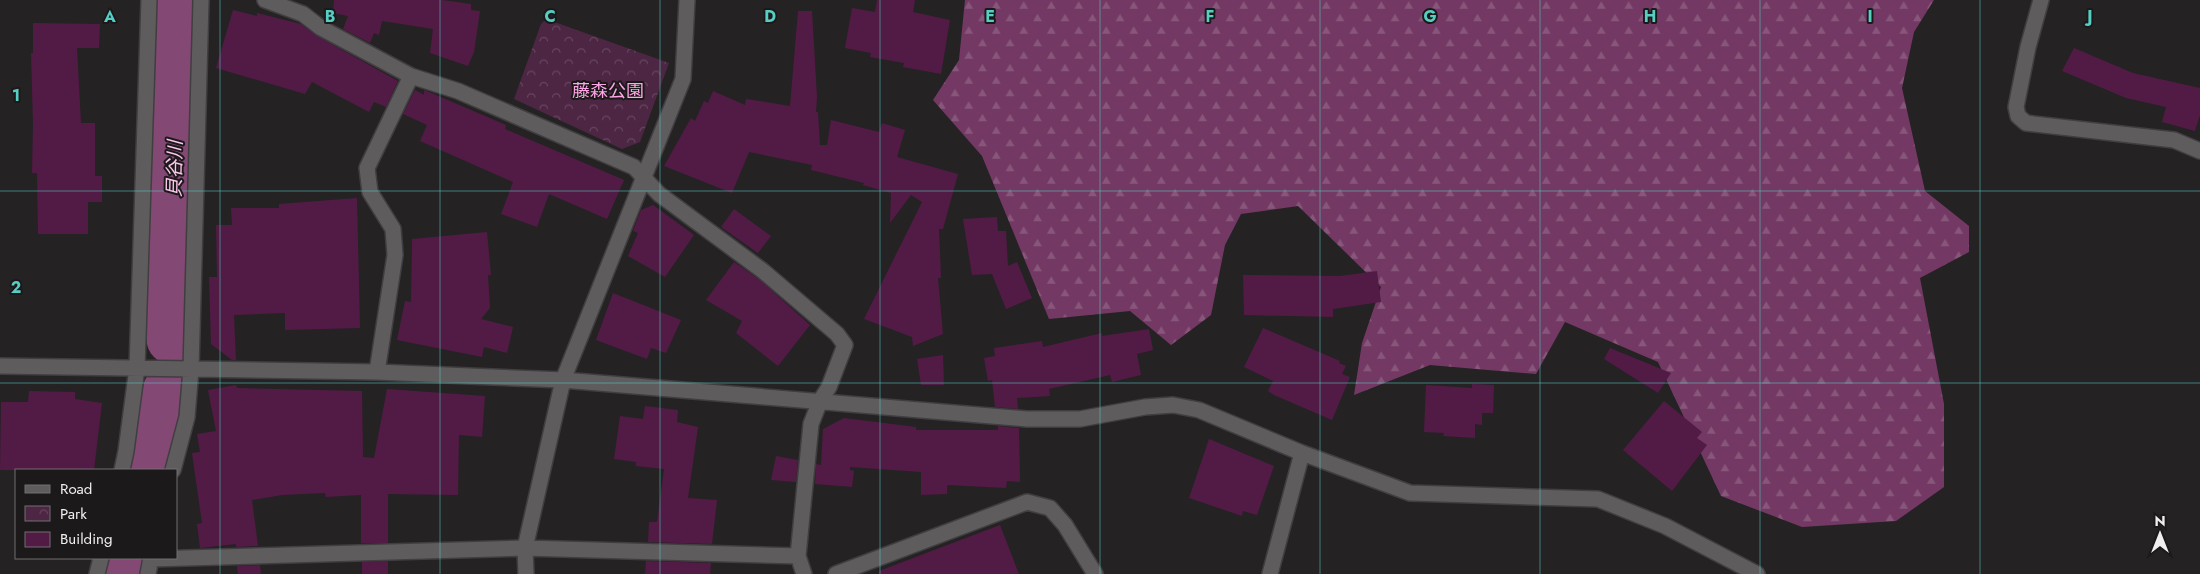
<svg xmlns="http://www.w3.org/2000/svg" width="2200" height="574" font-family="Jost,'Noto Sans JP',sans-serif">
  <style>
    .forest { fill: url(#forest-firs) }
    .park { fill: url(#park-crowns) }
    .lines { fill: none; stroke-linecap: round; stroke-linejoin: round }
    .river { stroke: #844875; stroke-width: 51 }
    .building { fill: #521b46 }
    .street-casing { stroke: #403e40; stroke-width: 18 }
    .street { stroke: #5f5c5e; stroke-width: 15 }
    .grid { fill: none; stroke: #56cec3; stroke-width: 1; stroke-opacity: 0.55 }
    .labels { text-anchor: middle; stroke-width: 4; stroke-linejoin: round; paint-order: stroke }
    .park-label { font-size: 18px; fill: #fda5e5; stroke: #1c191b }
    .water-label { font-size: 19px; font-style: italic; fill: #fec8ee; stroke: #1c191b }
    .grid-label { font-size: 16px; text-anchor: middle; font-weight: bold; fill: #56cec3; stroke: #1c191b; stroke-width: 4; stroke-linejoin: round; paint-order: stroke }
  </style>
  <defs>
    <pattern id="forest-firs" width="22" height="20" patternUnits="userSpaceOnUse" patternTransform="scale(1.25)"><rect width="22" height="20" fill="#733964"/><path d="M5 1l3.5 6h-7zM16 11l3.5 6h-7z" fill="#87567a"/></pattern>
    <pattern id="park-crowns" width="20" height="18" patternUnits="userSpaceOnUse" patternTransform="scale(1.25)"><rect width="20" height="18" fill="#4d2643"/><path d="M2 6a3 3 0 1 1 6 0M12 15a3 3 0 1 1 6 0" fill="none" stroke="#67465e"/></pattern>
  </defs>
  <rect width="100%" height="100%" fill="#252224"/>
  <path class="forest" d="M965,0H1934L1914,32L1902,88L1925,191L1969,226V252L1920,278L1944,404V487L1896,521L1802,527L1721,496L1658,362L1565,322L1536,374L1430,365L1354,395L1362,343L1381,287L1298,206L1241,214L1225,245L1211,315L1171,345L1130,311L1049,319L982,156L933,100L959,60Z"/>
  <path class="park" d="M546,19L669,63L640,142L622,149L514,99L541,24Z"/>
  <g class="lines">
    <path class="river" d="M172,339L177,0
      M150,470L168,391
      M127,574L131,558"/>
  </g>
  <path class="building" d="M334,0H442L471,4V10L480,11L474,52L468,66L430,53L433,29L382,21L379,35L374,33L370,43L343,29L348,16L333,13Z
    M877,0H915L913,12L950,20L941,74L903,67L904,63L870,57L871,53L845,48L852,8L875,12Z
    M233,10L257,16V13L301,24L317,36L398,81L386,107L374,102L369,112L312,82L305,94L216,68Z
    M798,11H812L817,97L816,112H818L820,145H827L831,120L879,132L882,123L905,130L897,157L958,174L943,229H939L941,278H938L943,334L913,346L912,337L864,319L922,202L911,195L890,223L891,193L863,185L864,183L811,170L812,165L749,152L732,193L664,166L691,118L695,121L704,101L708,103L713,91L745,105L746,99L790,106Z
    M33,23L100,24L99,48H77L81,123H95V176H102V202H88V234H38L37,173H32L33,124L31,53H33Z
    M2074,48L2133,73L2200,88V115L2195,131L2162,122L2166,107L2126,98L2062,71Z
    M415,90L424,95V90L429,92L506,125L505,129L624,180L607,219L549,194L537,227L501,214L513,182L420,141L427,125L403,114Z
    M357,198L360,328L285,330V313L234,315L236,360H232L211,344L209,277H217L216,225H232L231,208H279V204Z
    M653,205L694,235L665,277L628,256L638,233L633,231L641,210Z
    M734,209L771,236L758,253L721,227Z
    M997,217L998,231H1006L1008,266L1017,262L1032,298L1006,309L992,274L972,275L963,219Z
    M487,232L491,275H488L490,308L481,319L513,327L507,353L484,347L482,357L397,340L405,301L411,302L412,239Z
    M734,262L760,280L810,325L778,366L736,333L742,321L706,300Z
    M1377,271L1381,302L1333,309V317L1244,315L1243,275L1340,276Z
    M613,293L681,320L666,353L651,348L647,359L596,340Z
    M1263,328L1340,361L1339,363L1346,366L1342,374L1350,377L1332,420L1274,395L1268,391L1273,381L1244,367Z
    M1149,329L1153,350L1137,354L1141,375L1112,382L1110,375L1049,389L1050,396L1017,398L1018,409L995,407L992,380L988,381L984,358L995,356L994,348L1042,341L1043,347L1102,333V336Z
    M1610,348L1671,373L1658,393L1604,359Z
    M943,355L944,385H921L917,359Z
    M1472,384L1494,385L1493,413H1482V425L1475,424V438L1443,436L1444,433L1424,432L1426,385L1472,388Z
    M236,385L237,388L362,391L363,457L374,458L387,389L485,396L482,437L459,435L458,495L388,494V543H361V495L326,497L325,493L282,495L252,500L258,546L236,547V544L200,548L197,524L202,523L192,453L200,452L197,434L216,431L208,390Z
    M29,391L75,392V399L102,403L94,470H0L1,402H28Z
    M1664,401L1702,432L1697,438L1707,445L1672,491L1623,450Z
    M645,406L678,410L677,422L698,427L688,498L717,500L712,544L648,542L649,522H657L664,469L636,466V462L614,459L620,416L643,419Z
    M844,418L916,427V430H998V426L1019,428L1020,482L1007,481L1006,488L947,485V494L921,495V472L850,467V470L854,471L852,487L815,484L816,464L821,465L823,429Z
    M1209,439L1274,466L1257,515L1243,511L1242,516L1189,498Z
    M776,456L798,460L796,482L771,480Z
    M1000,525L1019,574H879V571Z
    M388,561V574H362V562Z
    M646,561L711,563L710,574H645Z
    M260,565L261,574H238L237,566Z"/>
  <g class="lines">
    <defs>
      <path id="street" d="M265,0L303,14L321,28L411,76L458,91L634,167L659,194L763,271L837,334L845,345L829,387L820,401L811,424L798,556
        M2041,0L2028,47L2016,107L2018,116L2026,123L2174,140L2200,151
        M0,366L377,372L563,380L1027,419H1080L1145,407L1173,405L1199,410L1302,453L1410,493L1598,499L1665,526L1757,574
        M377,372L395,255L393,229L370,192L367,168L411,76
        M122,470L126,451L137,368L149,0
        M173,470L187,417L191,369L201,0
        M151,559L525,548L798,556L804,574
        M97,574L101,558
        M148,574L151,558
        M526,574L525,548L563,380L683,79L687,0
        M836,574L1027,502L1050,508L1065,525L1095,574
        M1270,574L1302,453"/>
    </defs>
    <use href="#street" class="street-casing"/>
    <use href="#street" class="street"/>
  </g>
  <path class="grid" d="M220,0V574M440,0V574M660,0V574M880,0V574M1100,0V574M1320,0V574M1540,0V574M1760,0V574M1980,0V574M0,191H2200M0,383H2200"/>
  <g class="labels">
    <g class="park-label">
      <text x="608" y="97">藤森公園</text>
    </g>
    <g class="water-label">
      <text transform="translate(174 169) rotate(-89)" y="7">貝谷川</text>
    </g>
  </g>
  <g class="grid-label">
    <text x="110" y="22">A</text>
    <text x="330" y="22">B</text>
    <text x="550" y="22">C</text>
    <text x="770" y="22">D</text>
    <text x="990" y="22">E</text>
    <text x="1210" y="22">F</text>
    <text x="1430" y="22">G</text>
    <text x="1650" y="22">H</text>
    <text x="1870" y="22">I</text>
    <text x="2090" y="22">J</text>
    <text x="16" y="101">1</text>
    <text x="16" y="293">2</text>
  </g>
  <rect x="15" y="469" width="162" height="90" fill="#1c191b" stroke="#716e70"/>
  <rect x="25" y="485" width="25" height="8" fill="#5f5c5e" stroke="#716e70"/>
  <text x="60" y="494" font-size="15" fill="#f0eeef">Road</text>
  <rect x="25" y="506" width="25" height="15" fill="url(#park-crowns)" stroke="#716e70"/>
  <text x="60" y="519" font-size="15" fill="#f0eeef">Park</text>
  <rect x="25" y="532" width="25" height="15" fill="#521b46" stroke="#716e70"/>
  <text x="60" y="544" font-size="15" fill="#f0eeef">Building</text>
  <g transform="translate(2160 534)" stroke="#1c191b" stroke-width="4" paint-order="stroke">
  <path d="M0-4L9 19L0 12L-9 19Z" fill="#f0eeef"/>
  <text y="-8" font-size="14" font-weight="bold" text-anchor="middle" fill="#f0eeef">N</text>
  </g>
</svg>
